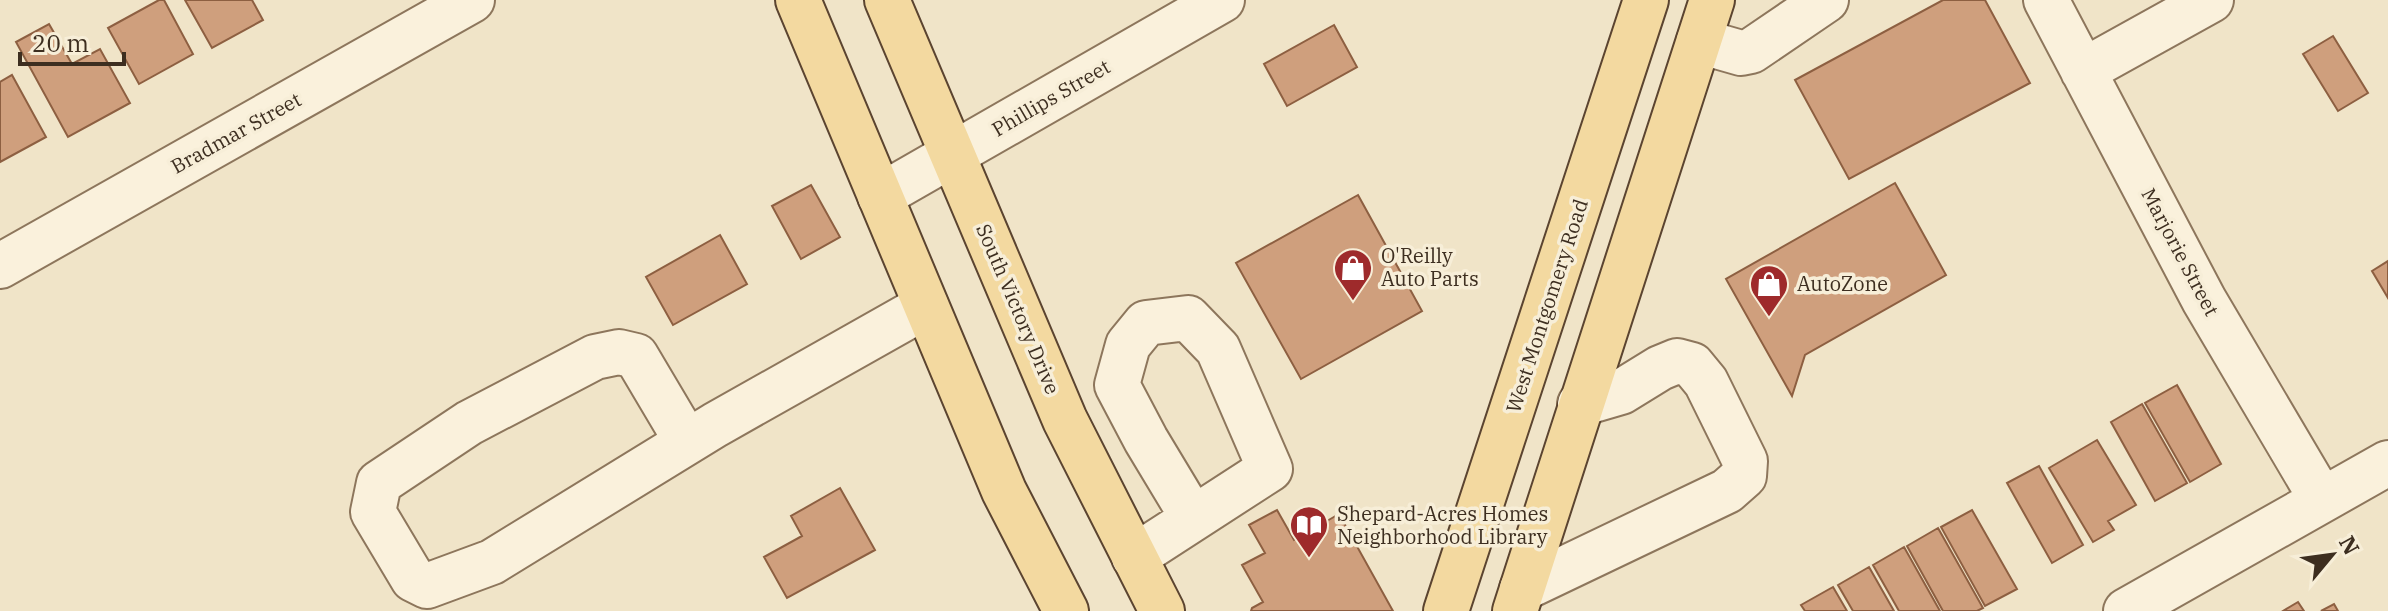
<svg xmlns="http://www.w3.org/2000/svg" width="2388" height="611" font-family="'IBM Plex Serif',serif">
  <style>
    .building { fill: #cf9f7d; stroke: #8d5f41; stroke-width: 2 }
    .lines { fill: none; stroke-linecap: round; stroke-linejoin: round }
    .minor-casing { stroke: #8d765c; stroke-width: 48 }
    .major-casing { stroke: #5b4430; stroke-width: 48 }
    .minor { stroke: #faf1dc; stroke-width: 44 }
    .major { stroke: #f3d9a0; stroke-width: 44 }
    .labels { text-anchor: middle; stroke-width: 7; stroke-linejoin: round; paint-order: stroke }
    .street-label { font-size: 20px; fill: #3d2e20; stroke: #f7eed8 }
    .poi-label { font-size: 20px; fill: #3d2e20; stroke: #f7eed8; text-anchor: start }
  </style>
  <rect width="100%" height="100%" fill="#f0e4c8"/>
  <path class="building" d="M159,0H164L193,54L139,84L108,28Z
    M185,0H252L263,20L212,48Z
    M1943,0H1985L2030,83L1849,179L1795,80Z
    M49,24L72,64L100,49L130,103L68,137L16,42Z
    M1334,25L1357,67L1287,106L1264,64Z
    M2333,36L2368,93L2338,111L2303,54Z
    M12,75L46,137L0,162V82Z
    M1895,183L1946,275L1805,355L1792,396L1726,279Z
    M811,185L840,237L801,259L772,206Z
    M1358,195L1422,311L1301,379L1236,263Z
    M720,235L747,284L673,325L646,277Z
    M2388,261V298L2372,271Z
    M2177,385L2221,464L2190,482L2145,403Z
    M2142,404L2187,483L2155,501L2111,422Z
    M2097,440L2136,505L2108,521L2114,530L2093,542L2049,468Z
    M2039,466L2083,545L2052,563L2007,483Z
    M840,488L875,550L787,598L764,557L802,536L791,516Z
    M1277,510L1294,540L1339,514L1393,611H1251L1252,608L1263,602L1242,565L1265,553L1249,525Z
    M1972,510L2017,589L1985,606L1941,527Z
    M1938,528L1983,608L1977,611H1943L1907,546Z
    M1904,547L1940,611H1899L1873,565Z
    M1869,567L1894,611H1853L1838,585Z
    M1833,587L1847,611H1805L1801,605Z
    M2298,602L2304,611H2283Z
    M2334,604L2338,611H2321Z"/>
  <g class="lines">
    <defs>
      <path id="minor" d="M2046,0L2204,300L2322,500
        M1699,41L1741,53L1751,51L1826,0
        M2083,71L2211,0
        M880,196L1222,0
        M0,266L472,0
        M687,442L636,356L619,352L595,357L469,423L379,483L373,512L413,579L427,586L492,562L715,425L926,306
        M1134,557L1270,469L1218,349L1188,318L1146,323L1128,345L1117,385L1146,440L1193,518
        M1522,589L1727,491L1744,476L1745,461L1706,382L1692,365L1677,361L1660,368L1621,392L1580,404
        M2126,611L2388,463"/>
      <path id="major" d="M798,0L1004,491L1066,611
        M887,0L1065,420L1162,611
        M1446,611L1646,0
        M1515,611L1712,0"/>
    </defs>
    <use href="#minor" class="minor-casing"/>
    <use href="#major" class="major-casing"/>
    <use href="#minor" class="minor"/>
    <use href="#major" class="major"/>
  </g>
  <defs>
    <symbol id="shop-pin" viewBox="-11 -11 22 30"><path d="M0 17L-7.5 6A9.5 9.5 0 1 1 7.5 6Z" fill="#9e2a2b" stroke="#f7eed8"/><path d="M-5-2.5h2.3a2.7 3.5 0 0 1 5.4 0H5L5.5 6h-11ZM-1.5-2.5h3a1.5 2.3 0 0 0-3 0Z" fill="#fff"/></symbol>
    <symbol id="library-pin" viewBox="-11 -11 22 30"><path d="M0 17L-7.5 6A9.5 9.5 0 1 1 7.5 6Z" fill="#9e2a2b" stroke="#f7eed8"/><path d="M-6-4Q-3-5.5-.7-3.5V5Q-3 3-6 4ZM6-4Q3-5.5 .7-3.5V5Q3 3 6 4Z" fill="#fff"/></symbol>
  </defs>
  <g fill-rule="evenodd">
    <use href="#shop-pin" x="1331" y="246" width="44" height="60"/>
    <use href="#shop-pin" x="1747" y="262" width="44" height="60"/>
    <use href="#library-pin" x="1287" y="503" width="44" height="60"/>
  </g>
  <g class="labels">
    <g class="street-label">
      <text transform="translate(1051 98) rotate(-30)" y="7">Phillips Street</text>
      <text transform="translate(236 133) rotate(-29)" y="7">Bradmar Street</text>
      <text transform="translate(2180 252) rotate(62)" y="7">Marjorie Street</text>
      <text transform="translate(1547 306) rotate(-72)" y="7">West Montgomery Road</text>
      <text transform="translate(1018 309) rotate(67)" y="7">South Victory Drive</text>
    </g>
    <g class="poi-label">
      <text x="1381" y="263">O'Reilly<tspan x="1381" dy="23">Auto Parts</tspan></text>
      <text x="1797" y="291">AutoZone</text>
      <text x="1337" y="521">Shepard-Acres Homes<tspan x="1337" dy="23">Neighborhood Library</tspan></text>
    </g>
  </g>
  <g transform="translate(2332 555) rotate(61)" stroke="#f7eed8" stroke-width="6" paint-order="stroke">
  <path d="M0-6L14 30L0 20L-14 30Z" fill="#3d2e20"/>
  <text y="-12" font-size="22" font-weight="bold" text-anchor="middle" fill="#3d2e20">N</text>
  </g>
  <path d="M20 52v12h104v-12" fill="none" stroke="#3d2e20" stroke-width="4"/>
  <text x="32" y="52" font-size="24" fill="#3d2e20" stroke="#f7eed8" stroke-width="6" paint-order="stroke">20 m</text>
</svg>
